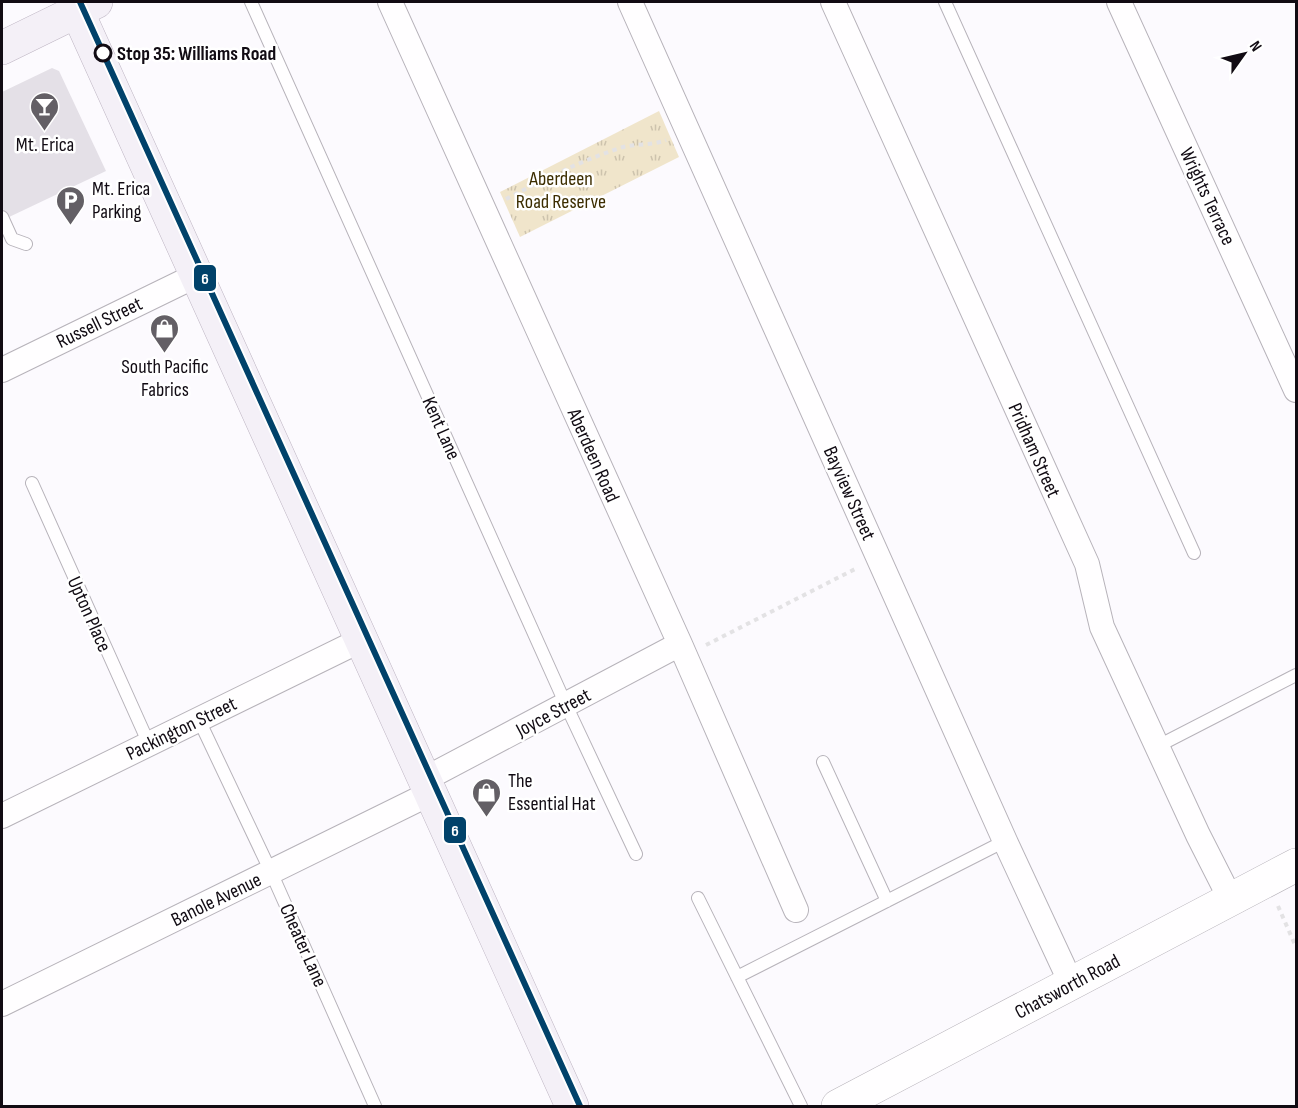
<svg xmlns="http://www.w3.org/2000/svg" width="1298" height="1108" font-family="'Sofia Sans Condensed',sans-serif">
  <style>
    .grass { fill: url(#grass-tufts) }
    .building { fill: #e4e0e7 }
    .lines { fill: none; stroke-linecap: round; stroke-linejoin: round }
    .lane-casing { stroke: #b7b3ba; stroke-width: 14 }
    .street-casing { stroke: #b7b3ba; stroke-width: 26 }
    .secondary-casing { stroke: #b7b3ba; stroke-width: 34 }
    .primary-casing { stroke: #beb5c3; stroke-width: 34 }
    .path { stroke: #e3e2e4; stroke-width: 4; stroke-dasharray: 4.5 4.5; stroke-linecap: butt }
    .lane { stroke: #fffeff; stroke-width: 12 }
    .street { stroke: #fffeff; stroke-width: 24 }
    .secondary { stroke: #fffeff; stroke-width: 33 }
    .primary { stroke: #f4f0f7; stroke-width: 33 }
    .tram-1-casing { stroke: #fff; stroke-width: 10 }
    .tram-1 { stroke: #01426a; stroke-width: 6 }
    .stop-dot { fill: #fff; stroke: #110b13; stroke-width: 3 }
    .labels { text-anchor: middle; stroke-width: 5; stroke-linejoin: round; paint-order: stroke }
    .stop-label { font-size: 20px; font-weight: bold; fill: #110b13; stroke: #fff; text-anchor: start }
    .poi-label { font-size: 20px; fill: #110b13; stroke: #fff }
    .park-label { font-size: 20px; fill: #3c2d00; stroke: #fff }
    .street-label { font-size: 20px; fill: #110b13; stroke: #fff }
    .line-badge { stroke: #fff; stroke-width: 2 }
    .badge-label { font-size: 16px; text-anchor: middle; font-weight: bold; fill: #fff }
  </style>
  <defs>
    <pattern id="grass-tufts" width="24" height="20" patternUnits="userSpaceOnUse" patternTransform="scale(1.5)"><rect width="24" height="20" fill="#f0e5cb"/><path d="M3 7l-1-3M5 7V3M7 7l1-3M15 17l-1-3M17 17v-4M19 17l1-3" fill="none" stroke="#cdc3ad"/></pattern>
  </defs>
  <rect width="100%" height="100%" fill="#fcfafe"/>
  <path class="grass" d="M659,111L679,157L520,237L500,192Z"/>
  <path class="building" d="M52,68L59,71L106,171L7,218L2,207V92Z"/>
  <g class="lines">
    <defs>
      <path id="lane" d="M251,2L566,705L636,854
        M945,2L1194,553
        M2,217L12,239L26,244
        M32,483L149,744
        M199,720L271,872L375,1106
        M1158,746L1296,675
        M823,762L887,901
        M698,898L801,1106
        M737,977L1005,841"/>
      <path id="street" d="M390,2L680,644L796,910
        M630,2L1005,841L1071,983
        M833,2L1087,564L1102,627L1198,835L1231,900
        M1119,2L1296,390
        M2,370L197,275
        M425,779L680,644
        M2,816L361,640
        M2,1004L431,793"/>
      <path id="secondary" d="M838,1106L1296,865"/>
      <path id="primary" d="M73,2L572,1106
        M2,48L96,2"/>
    </defs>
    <use href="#lane" class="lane-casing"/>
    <use href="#street" class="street-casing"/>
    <use href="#secondary" class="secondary-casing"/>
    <use href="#primary" class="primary-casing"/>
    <path class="path" d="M506,199C543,180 580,161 620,148C635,143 652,146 666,140
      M706,645L857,568
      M1278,906L1296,947"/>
    <use href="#lane" class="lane"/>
    <use href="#street" class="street"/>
    <use href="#secondary" class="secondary"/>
    <use href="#primary" class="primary"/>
    <defs>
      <path id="tram-1" d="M80,2L580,1106"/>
    </defs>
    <use href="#tram-1" class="tram-1-casing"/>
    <use href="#tram-1" class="tram-1"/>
  </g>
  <defs>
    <symbol id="bar-pin" viewBox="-11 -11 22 30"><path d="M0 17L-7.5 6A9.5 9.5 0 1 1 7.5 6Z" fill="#635f65" stroke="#fff"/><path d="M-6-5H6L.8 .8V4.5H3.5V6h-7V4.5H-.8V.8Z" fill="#fff"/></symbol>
    <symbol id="parking-pin" viewBox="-11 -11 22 30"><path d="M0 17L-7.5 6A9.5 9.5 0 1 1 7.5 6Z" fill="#635f65" stroke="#fff"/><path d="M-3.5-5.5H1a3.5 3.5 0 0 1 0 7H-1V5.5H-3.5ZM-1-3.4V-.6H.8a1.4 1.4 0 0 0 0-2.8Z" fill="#fff"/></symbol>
    <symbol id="shop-pin" viewBox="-11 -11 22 30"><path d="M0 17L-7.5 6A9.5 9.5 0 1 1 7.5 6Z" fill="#635f65" stroke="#fff"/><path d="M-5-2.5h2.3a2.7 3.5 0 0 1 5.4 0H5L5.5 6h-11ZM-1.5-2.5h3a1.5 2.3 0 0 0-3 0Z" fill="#fff"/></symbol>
  </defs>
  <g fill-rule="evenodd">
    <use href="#bar-pin" x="28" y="90" width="33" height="45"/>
    <use href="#parking-pin" x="54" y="184" width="33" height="45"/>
    <use href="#shop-pin" x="148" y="312" width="33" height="45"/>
    <use href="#shop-pin" x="470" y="776" width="33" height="45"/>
  </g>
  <circle class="stop-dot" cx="103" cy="53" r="8"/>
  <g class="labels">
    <g class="stop-label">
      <text x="117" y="60">Stop 35: Williams Road</text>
    </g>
    <g class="poi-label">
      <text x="45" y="151">Mt. Erica</text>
      <text x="92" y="195" text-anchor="start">Mt. Erica<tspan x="92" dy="23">Parking</tspan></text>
      <text x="165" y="373">South Pacific<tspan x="165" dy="23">Fabrics</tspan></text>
      <text x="508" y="787" text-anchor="start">The<tspan x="508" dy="23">Essential Hat</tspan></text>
    </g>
    <g class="park-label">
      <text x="561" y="185">Aberdeen<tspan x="561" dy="23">Road Reserve</tspan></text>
    </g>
    <g class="street-label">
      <text transform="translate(1208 196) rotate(65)" y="7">Wrights Terrace</text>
      <text transform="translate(99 322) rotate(-26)" y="7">Russell Street</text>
      <text transform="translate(442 428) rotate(66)" y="7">Kent Lane</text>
      <text transform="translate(1035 450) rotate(66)" y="7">Pridham Street</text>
      <text transform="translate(594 455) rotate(66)" y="7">Aberdeen Road</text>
      <text transform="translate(850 493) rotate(66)" y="7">Bayview Street</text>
      <text transform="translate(90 614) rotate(66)" y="7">Upton Place</text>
      <text transform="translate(553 712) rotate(-28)" y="7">Joyce Street</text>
      <text transform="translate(181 728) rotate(-26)" y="7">Packington Street</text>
      <text transform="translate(216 899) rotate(-26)" y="7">Banole Avenue</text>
      <text transform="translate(304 945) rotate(66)" y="7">Cheater Lane</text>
      <text transform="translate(1067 986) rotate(-28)" y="7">Chatsworth Road</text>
    </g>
  </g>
  <g class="line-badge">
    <rect x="193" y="264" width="24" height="28" rx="6" fill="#01426a"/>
    <rect x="443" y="816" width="24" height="28" rx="6" fill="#01426a"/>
  </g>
  <g class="badge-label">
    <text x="205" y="284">6</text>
    <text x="455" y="836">6</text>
  </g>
  <rect width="1298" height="1108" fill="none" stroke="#110b13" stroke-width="6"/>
  <g transform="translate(1244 54) rotate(56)" stroke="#ffffff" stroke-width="4.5" paint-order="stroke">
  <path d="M0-4.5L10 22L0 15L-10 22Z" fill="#110b13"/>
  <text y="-9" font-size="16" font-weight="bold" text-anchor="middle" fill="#110b13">N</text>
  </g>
</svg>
